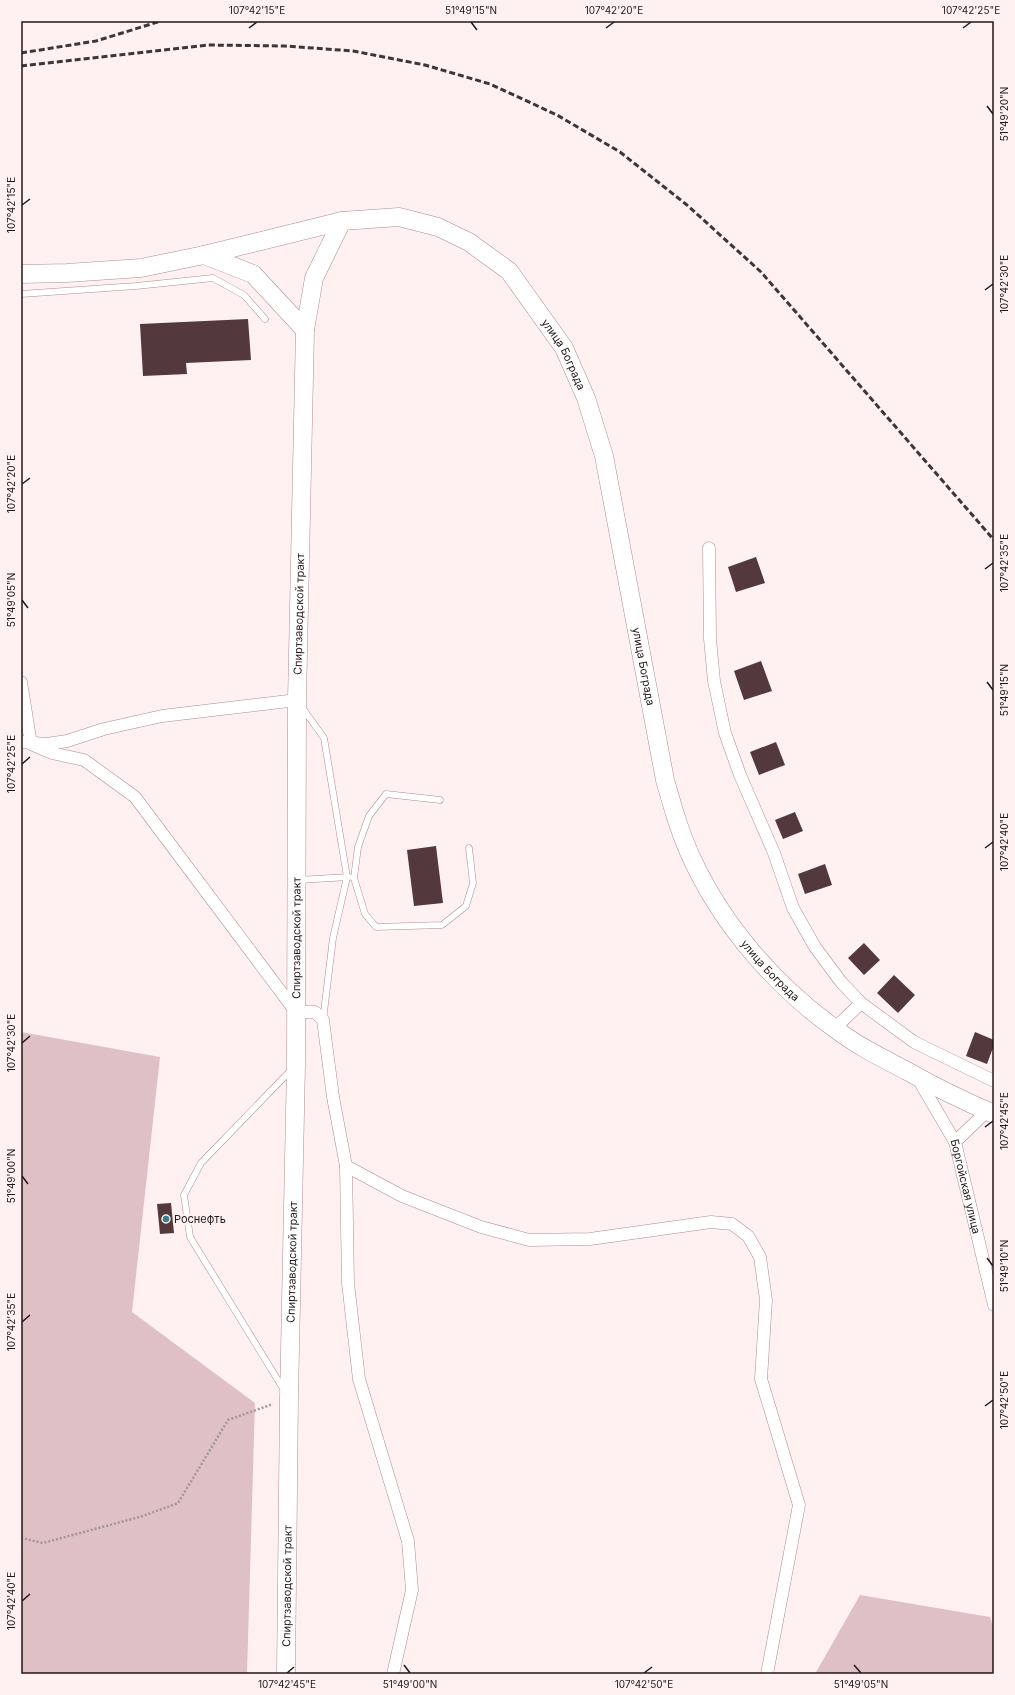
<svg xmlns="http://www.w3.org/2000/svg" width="1015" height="1695" font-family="Inter,sans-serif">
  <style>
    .green { fill: #dfc0c5 }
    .building { fill: #53383c }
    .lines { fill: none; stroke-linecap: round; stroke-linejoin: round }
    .service-casing { stroke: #ad8c91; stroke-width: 7 }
    .minor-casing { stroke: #ad8c91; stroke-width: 13 }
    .secondary-casing { stroke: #ad8c91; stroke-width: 19 }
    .path { stroke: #a39698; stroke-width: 2.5; stroke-dasharray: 2 2; stroke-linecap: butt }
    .service { stroke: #fff; stroke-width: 6 }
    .minor { stroke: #fff; stroke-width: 12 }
    .secondary { stroke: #fff; stroke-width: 18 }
    .rail { stroke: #413436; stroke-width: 3; stroke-dasharray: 6 3; stroke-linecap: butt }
    .ticks { fill: none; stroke: #221618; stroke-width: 1.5 }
    .poi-dot { fill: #397f8a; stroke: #fff0f2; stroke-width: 1.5 }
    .labels { text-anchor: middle; stroke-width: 4; stroke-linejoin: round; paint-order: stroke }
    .street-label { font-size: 11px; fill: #221618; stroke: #fff0f2 }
    .poi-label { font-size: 11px; fill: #221618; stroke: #fff0f2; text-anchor: start }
    .neatline { fill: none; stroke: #221618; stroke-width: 1.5 }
    .ticks-label { font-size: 10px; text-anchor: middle; fill: #221618 }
  </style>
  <rect width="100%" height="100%" fill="#fff0f2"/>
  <path class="green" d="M21,1032L160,1057L132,1312L255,1403L247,1674H21Z
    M860,1595L990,1617L994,1630V1674H815Z"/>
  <path class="building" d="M248,319L251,360L186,363L187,374L143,376L140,324Z
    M756,557L765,583L736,592L728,567Z
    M761,661L772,691L744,700L734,671Z
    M776,742L785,765L759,775L750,752Z
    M795,812L803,831L783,839L775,820Z
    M436,846L443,903L414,906L407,850Z
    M825,864L832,885L805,894L798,874Z
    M864,943L880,960L864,975L848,958Z
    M894,975L915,995L898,1013L877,993Z
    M975,1032L994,1040V1045L987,1064L966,1056Z
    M171,1203L174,1233L160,1234L157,1204Z"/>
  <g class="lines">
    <defs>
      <path id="service" d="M21,294L136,286L213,278L244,295L265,319
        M301,706L324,738L347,877L333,938L323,1020
        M440,800L386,794L369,816L358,847L354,878L365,914L376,927L442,925L466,906L473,883L469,848
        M298,880L349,877
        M284,1390L190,1237L184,1195L201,1163L292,1069"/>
      <g id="minor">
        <path d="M709,548L710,639L714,681L725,733L740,775L774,853L793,908L815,947L841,982L861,1003L914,1042L994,1081"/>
        <path d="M21,682L31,744L52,753L84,760L135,797L296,1012H315L323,1020L333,1097L346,1166L402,1196L481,1227L529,1240L590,1239L711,1222L732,1224L748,1236L760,1257L766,1300L761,1379L799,1505L767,1674"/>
        <path d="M21,742L47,744L67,741L104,729L162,716L297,700"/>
        <path d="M834,1029L861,1003"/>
        <path id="s1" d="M917,1077L955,1142L994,1305"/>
        <path d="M955,1142L987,1111"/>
        <path d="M346,1166L348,1283L359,1379L408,1541L412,1590L393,1674"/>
      </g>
      <g id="secondary">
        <path d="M204,255L253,274L305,330"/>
        <path id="s2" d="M21,274L67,273L141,268L204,255L342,221L399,217L438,227L469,242L509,271L564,348L586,398L604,456L665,780C673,808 681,837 694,863C725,928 776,986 834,1028C856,1045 882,1058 907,1071C935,1087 964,1101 994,1114"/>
        <path id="s3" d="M286,1674L289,1398L296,1065L297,700L305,330L314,278L342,221"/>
      </g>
    </defs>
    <use href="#service" class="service-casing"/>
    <use href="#minor" class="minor-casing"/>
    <use href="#secondary" class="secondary-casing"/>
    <path class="path" d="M21,1538L43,1543L143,1516L178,1503L228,1420L273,1404"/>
    <use href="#service" class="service"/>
    <use href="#minor" class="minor"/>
    <use href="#secondary" class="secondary"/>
    <path class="rail" d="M21,53L96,41L161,21
      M21,66L208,45L285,46L353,51L425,65L490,84L557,115L620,152L687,205L761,272L994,540"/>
  </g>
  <path class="ticks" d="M471,22L477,30M249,28L257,22M606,28L614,22M963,28L971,22M987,106L993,114M22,205L30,199M985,290L993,284M22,484L30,478M985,569L993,563M22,600L28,608M987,682L993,690M22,764L30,757M985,848L993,842M22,1043L30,1036M985,1127L993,1121M22,1176L28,1184M987,1258L993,1266M22,1322L30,1315M985,1406L993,1400M22,1601L30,1594M404,1665L410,1673M854,1665L861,1673M287,1673L294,1667M644,1673L652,1667"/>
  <circle class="poi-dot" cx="166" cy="1219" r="4"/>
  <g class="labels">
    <g class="street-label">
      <text dy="4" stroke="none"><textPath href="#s2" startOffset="608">улица Бограда</textPath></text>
      <text dy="4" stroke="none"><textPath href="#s3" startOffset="1060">Спиртзаводской тракт</textPath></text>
      <text dy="4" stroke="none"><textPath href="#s2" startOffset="932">улица Бограда</textPath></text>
      <text dy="4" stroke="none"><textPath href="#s3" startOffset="736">Спиртзаводской тракт</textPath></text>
      <text dy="4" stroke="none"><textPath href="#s2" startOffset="1268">улица Бограда</textPath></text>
      <text dy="4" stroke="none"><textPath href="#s1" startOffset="121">Боргойская улица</textPath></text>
      <text dy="4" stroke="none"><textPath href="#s3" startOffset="412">Спиртзаводской тракт</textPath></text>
      <text dy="4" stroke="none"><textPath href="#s3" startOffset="88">Спиртзаводской тракт</textPath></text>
    </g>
    <g class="poi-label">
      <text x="174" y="1223">Роснефть</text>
    </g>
  </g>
  <rect width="1015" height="1695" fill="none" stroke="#fff0f2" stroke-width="44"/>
  <rect x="22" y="22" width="971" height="1651" class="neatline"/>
  <g class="ticks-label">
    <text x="257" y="14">107°42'15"E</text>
    <text x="471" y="14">51°49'15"N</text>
    <text x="614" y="14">107°42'20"E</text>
    <text x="971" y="14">107°42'25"E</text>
    <text transform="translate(1004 114) rotate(-90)" y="4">51°49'20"N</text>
    <text transform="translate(11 205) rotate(-90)" y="4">107°42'15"E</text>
    <text transform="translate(1004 284) rotate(-90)" y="4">107°42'30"E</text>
    <text transform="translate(11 484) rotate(-90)" y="4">107°42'20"E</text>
    <text transform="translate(1004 563) rotate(-90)" y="4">107°42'35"E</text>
    <text transform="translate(11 600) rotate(-90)" y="4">51°49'05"N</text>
    <text transform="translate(1004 690) rotate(-90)" y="4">51°49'15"N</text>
    <text transform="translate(11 764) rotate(-90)" y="4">107°42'25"E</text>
    <text transform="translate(1004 842) rotate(-90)" y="4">107°42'40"E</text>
    <text transform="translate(11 1043) rotate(-90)" y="4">107°42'30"E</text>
    <text transform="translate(1004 1121) rotate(-90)" y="4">107°42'45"E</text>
    <text transform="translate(11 1176) rotate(-90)" y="4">51°49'00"N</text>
    <text transform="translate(1004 1266) rotate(-90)" y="4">51°49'10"N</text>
    <text transform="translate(11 1322) rotate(-90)" y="4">107°42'35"E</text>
    <text transform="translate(1004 1400) rotate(-90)" y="4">107°42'50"E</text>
    <text transform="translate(11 1601) rotate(-90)" y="4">107°42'40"E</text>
    <text x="287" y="1688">107°42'45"E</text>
    <text x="410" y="1688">51°49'00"N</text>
    <text x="644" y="1688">107°42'50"E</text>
    <text x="861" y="1688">51°49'05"N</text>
  </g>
</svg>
